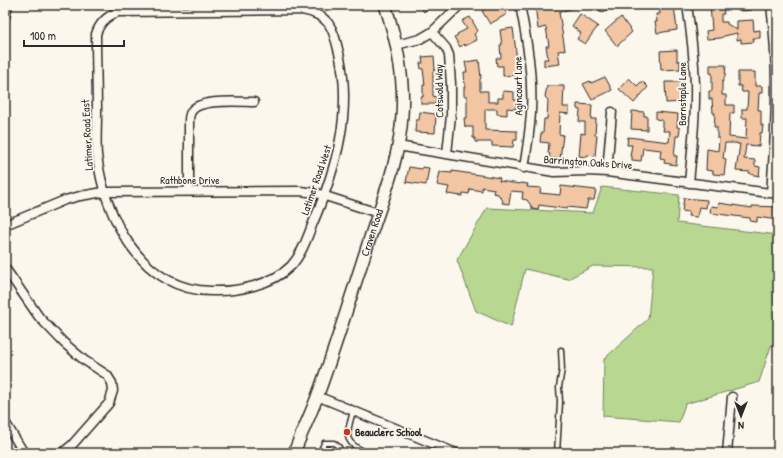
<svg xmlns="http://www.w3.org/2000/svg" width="783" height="458" font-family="'Patrick Hand',sans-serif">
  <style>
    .green { fill: #b8d892; stroke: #72825e }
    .building { fill: #f3c6a3; stroke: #2b2b2b }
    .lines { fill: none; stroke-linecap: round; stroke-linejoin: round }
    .lane-casing { stroke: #2b2b2b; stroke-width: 7 }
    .street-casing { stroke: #2b2b2b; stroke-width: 11 }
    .secondary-casing { stroke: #2b2b2b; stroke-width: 14 }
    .lane { stroke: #fbf7ec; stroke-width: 4 }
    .street { stroke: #fbf7ec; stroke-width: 8 }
    .secondary { stroke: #fbf7ec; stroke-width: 11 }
    .poi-dot { fill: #c8321e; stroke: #fbf7ec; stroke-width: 1.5 }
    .labels { text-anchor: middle; stroke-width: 3.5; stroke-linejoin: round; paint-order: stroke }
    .street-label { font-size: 11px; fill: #2b2b2b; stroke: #fbf7ec }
    .poi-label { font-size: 11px; font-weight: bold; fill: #2b2b2b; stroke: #fbf7ec; text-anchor: start }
  </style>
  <rect width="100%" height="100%" fill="#fbf7ec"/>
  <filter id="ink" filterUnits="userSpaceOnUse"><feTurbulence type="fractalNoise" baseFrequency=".025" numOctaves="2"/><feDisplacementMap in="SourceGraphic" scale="8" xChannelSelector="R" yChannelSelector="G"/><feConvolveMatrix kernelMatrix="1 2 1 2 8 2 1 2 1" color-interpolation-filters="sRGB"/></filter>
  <g filter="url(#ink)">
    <path class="green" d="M602,187L679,195L677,223L778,235V344L771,346L759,382L685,404L679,422L603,416L604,359L648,319L653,267L593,266L568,279L525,269L511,327L476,311L457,260L487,208L593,213Z"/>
    <path class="building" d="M419,5H432L424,12Z
      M486,5H498L501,8L503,7L507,14L490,24L482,11L488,8Z
      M535,5H577V7L559,12L565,50L558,51L560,64L544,66V59H548L546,46H549L546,27L538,29Z
      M674,5L677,30L657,33L655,22H657L656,14H660L659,6Z
      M710,5H722L724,14H721V22H727V24L737,30V21L753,20L754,31L760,30V38H753L754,42L741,43V39L737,40V33L724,36L721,38L707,39L706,31L712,30Z
      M740,5H751L752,10L741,11Z
      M580,14L598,26L585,44L577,39L581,33L572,26Z
      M470,17L478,31L474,34L477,40L465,46L464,44L460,47L454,37L458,35L457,34L467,29L462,21Z
      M621,17L632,32L617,46L605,31Z
      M513,28L516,52L517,75L503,76V66H497L496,58H501L500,45H502L500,30Z
      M677,50V61H680V69L661,70L660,51Z
      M434,56L435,70L433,71V96L436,97V104H421V97H423V85H425L423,69H421L420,63H423L422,57Z
      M479,60L481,78L480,79V91H488V102H498V98H503V91L514,92V100H517L516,109L507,108V115L497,114V109H485V130L517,131V140H514L513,147L492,146V142H475V138H473V127H465L464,118H467V96H464V87H465L464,72H467L465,62Z
      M710,65H726L725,76L722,83V95H726V105H734V113H730L729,137L746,139L747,118H742V109H747L748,92H742L741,86H738V72H755V86H762V93H759L758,110H761V125H763L762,133H760L759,146L746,145L744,159L755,160V166L760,167L759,176L750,174V172L736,171L740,144H737V143H725L723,158L726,159L724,175L713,174V171L706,170L707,149L718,151L719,138H717V127H714L715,113H713L712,99H709V91H712V73H710Z
      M605,77L612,90L592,100L583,84L590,81L591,83Z
      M629,78L637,86L642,81L648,87L634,103L619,89Z
      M665,82H682V102L666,103Z
      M547,86H564L563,107H569V114L560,113L559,134L563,135L560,159L549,158L550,154L548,153L549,143L540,142L541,133H543L544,119H547L548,100L545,97Z
      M577,104L592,105L591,119H596L595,135H597L595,156L587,155L586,157L579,156L581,133L585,134V122H579L580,110L577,109Z
      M632,111L644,112V116H647V130L631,129Z
      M420,112L435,114V116H436L435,133L415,132L416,120H419Z
      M656,112L678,114L677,127L680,128L679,136H676L674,156H677L676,165L664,163L665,159L660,158L661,150L643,148L641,161L632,160V156H630L632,145H627L628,137L669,142L670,131H663L664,127H662V120L656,119Z
      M409,167L422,169V167L429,168L426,185L406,182Z
      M452,171L500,178L499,181L520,184V183L528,184L527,187L541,188L540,193L560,195L561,186L596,190L594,200H588L586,209L567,207V209L539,205L538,210L532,209V207L527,200L522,199L523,192L511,191L509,204L502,203L503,201L498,194L493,193L494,189L482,187V191L470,189L469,194L463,193L462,196L447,194L449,187L437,185L440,172L452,173Z
      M684,198L707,200L706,208L699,207L697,217L688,216L689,212L682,211Z
      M719,203L752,208V206L778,207L777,220L757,217V222L750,221V218L710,213L711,206L718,207Z"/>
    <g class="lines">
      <defs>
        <path id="lane" d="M353,411C347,435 341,442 368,453
          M320,453L324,443H334L339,447L340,453
          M557,453L560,402L559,387L562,369L561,350"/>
        <path id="street" d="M520,5C527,40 533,76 531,112C530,131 527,149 524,168
          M603,5V7
          M687,5C691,31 694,58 695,84C696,117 692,150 689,183
          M771,5C779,70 776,128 771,193
          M302,10C330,15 333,28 339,53C353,112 336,169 313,223C307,238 302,254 291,266C272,285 237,292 211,291C141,290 104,216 97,155C96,142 97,127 97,114C97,87 96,61 96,34C100,22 107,16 118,12Z
          M5,17L8,5
          M432,32L446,48L449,55L451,84V115L447,154
          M396,45L420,39L432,32L460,5
          M398,146L554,172L587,171L607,172L778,194
          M607,172L612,112
          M189,191V121C189,118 189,115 191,112C198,98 240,102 254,102
          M5,225L65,200L80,196L104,192L300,191L316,193L378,213
          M5,268L39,317L64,343L84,360L107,375L112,383L113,391L109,403L72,445L62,453
          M317,396L456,453
          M5,422L24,453
          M727,453L732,397"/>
        <g id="secondary">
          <path id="s1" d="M294,453C301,434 310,416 317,397C336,346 352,293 369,241C382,200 400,159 402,115C405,77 397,41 385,5"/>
        </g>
      </defs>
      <use href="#lane" class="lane-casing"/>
      <use href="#street" class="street-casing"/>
      <use href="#secondary" class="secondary-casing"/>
      <use href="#lane" class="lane"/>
      <use href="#street" class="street"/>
      <use href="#secondary" class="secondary"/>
    </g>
  </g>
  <circle class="poi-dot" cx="347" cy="432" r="4"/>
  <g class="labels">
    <g class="street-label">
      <text transform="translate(518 86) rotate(-91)" y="4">Agincourt Lane</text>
      <text transform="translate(439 91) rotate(-91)" y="4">Cotswold Way</text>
      <text transform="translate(682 94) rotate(-90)" y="4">Barnstaple Lane</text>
      <text transform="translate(87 135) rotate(-93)" y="4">Latimer Road East</text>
      <text transform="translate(588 162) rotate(4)" y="4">Barrington Oaks Drive</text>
      <text x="190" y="184">Rathbone Drive</text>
      <text transform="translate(316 180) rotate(-71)" y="4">Latimer Road West</text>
      <text dy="4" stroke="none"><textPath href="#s1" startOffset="234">Craven Road</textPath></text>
    </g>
    <g class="poi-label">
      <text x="355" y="436">Beauclerc School</text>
    </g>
  </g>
  <rect width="783" height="458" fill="none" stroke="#fbf7ec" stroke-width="20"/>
  <rect x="10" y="10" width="763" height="438" fill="none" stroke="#2b2b2b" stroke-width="1.5" filter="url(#ink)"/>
  <g transform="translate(741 416) rotate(180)" stroke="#fbf7ec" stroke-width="3" paint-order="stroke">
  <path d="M0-3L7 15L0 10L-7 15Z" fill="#2b2b2b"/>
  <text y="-6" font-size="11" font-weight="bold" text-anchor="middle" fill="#2b2b2b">N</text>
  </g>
  <path d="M24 40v6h100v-6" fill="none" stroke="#2b2b2b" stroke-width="2"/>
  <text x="30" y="40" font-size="12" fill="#2b2b2b" stroke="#fbf7ec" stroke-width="3" paint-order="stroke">100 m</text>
</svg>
